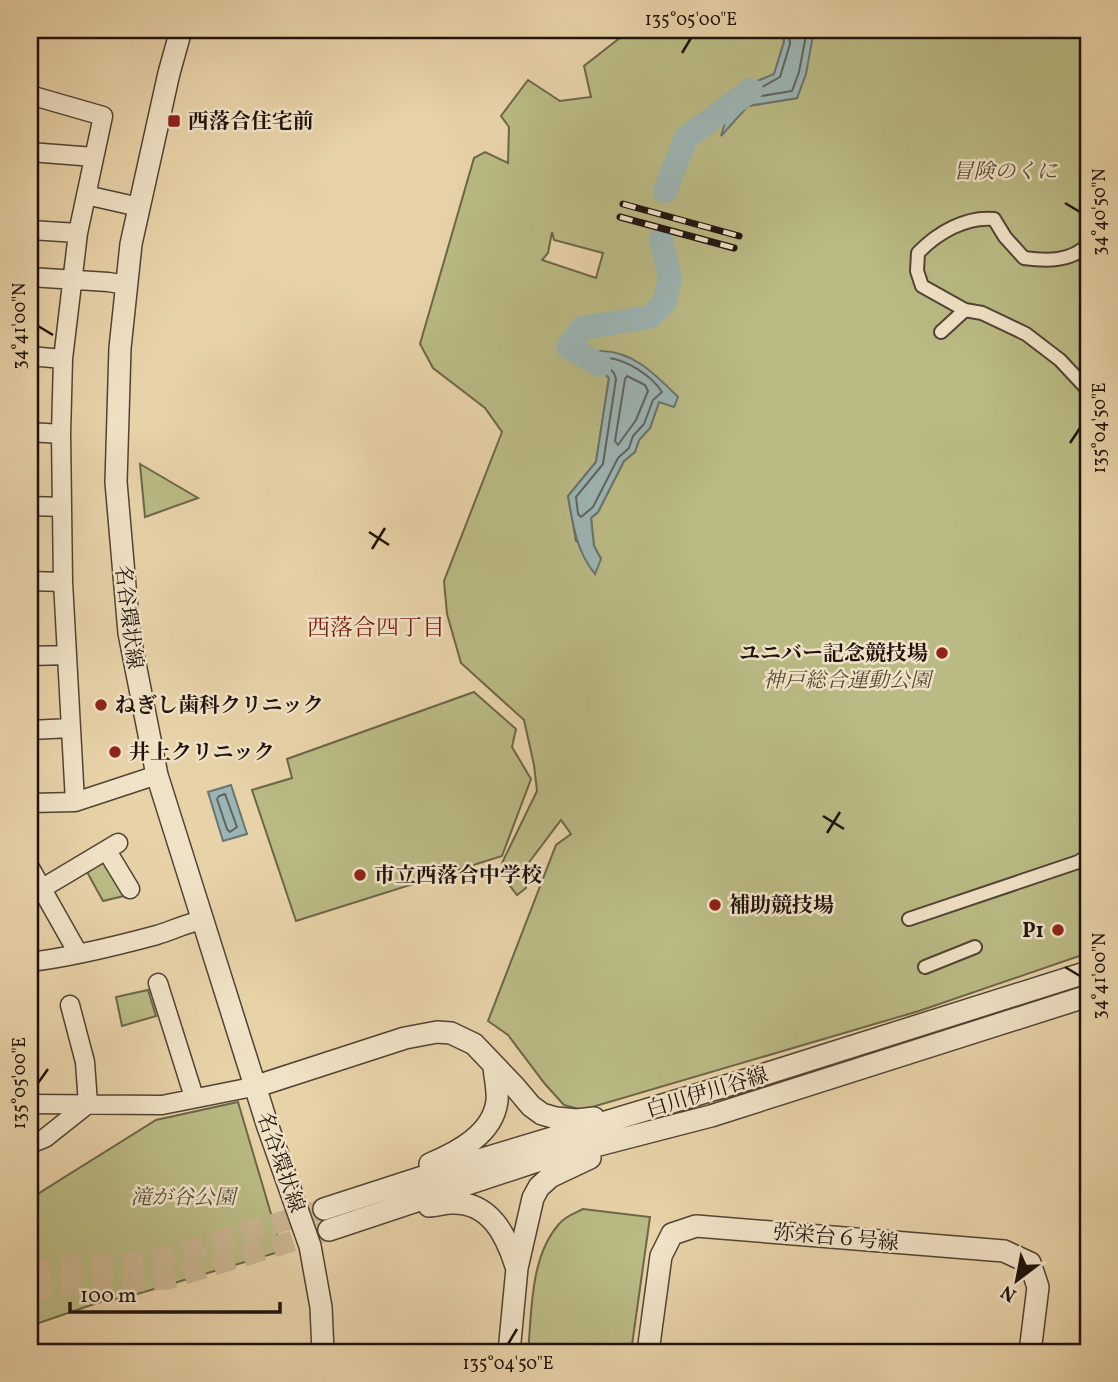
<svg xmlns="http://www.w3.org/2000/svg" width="1118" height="1382" font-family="Vollkorn,'Noto Serif JP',serif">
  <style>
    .green { fill: #baba84; stroke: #6c6649; stroke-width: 2; fill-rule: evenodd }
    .water { fill: #9cb5b4; stroke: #6a7472; stroke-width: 2 }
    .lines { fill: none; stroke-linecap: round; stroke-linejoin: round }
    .shore { stroke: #5e6461; stroke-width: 2 }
    .river { stroke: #9cb5b4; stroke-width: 24 }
    .tertiary-tunnel { stroke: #cab591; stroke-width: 21; stroke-dasharray: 21 10; stroke-linecap: butt }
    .pedestrian-casing { stroke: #514334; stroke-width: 16 }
    .minor-casing { stroke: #514334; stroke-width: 21 }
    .tertiary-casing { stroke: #514334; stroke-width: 24 }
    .pedestrian { stroke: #f0e2c6; stroke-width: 12 }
    .minor { stroke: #f0e2c6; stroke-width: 18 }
    .tertiary { stroke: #f0e2c6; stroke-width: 21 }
    .rail-casing { stroke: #1f130e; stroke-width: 7 }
    .rail { stroke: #f0e2c6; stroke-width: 4.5; stroke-dasharray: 13; stroke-linecap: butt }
    .ticks { fill: none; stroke: #1f130e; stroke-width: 2.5 }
    .poi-dot { fill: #8f2418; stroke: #f0e2c6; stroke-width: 2.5 }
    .labels { text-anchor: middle; stroke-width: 5; stroke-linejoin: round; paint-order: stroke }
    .poi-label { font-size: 21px; font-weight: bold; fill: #1f130e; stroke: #f0e2c6; text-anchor: start }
    .park-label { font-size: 21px; font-style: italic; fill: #554d37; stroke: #f0e2c6 }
    .street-label { font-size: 21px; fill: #1f130e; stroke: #f0e2c6 }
    .neighbourhood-label { font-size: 23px; fill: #7a1f14; stroke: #f0e2c6 }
    .neatline { fill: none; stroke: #1f130e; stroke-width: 2.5 }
    .ticks-label { font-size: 18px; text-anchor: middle; fill: #1f130e }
  </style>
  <rect width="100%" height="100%" fill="#e8d2a8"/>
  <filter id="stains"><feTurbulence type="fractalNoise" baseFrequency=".00286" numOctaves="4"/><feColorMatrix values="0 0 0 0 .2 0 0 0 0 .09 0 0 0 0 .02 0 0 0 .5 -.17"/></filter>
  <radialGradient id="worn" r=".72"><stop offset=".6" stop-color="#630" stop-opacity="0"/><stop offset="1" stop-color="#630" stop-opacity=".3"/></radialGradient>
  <path class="green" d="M630,30H782L784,42L774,75L755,82L748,106L797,98L814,30H1088V953L919,1011L582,1110L564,1105L545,1084L508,1035L488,1021L556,845L571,834L561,820L524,869L526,888L517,895L504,878L502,863L537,791L534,765L524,720L461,663L447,614L444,581L502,432L485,408L433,368L420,344L474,158L485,152L508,163L509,127L501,116L528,80L560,101L591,97L584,66ZM552,232L554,240L603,253L596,278L542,260L548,253ZM578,349L585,355L591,351H598L659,402L650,428L639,440L635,452L624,461L598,512L591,518L594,546L601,559L576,541L568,496L596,462L609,378L594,364L577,358L567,350Z
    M140,464L198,498L145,517Z
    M474,692L516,729L512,747L531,779L502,856L296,921L252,790L292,778L287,759Z
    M108,860L128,895L103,901L87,872Z
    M148,990L156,1016L122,1026L116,997Z
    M238,1102L282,1251L127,1297L100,1302L30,1326V1197L39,1193L156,1120Z
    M583,1209L650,1217L631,1352H528C532,1310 530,1257 559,1224C564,1217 575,1213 583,1209Z"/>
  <path class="water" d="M782,30H814L806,74L797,98L748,106L721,136L733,97L755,82L774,74L784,42Z
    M578,349L585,355C591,350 594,351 601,351C633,351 656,375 678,397L674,407L659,402L650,428L639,440L635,452L624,461L598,512L591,518L594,546L601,559L595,574C576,551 573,524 568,496L596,462L609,378C595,364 581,361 565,350Z
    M231,785L247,834L223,841L208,792Z"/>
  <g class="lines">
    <path class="shore" d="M789,30L790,44L780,77L755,91V97L792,91L799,72L807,30
      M607,358C626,359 652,376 662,392L653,400L644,424L633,436L629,448L618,458L593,507L581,517L578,514L576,497L603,464L616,379L614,373L604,363Z
      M627,376L645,385L648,391L636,420L618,445L615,441L625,379Z
      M225,794L237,827L230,832L227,829L217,799L219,796Z"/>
    <path class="river" d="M665,191L686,138L751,90
      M600,365L568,347L582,328L650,317L664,303L670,279L661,239"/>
    <path class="tertiary-tunnel" d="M30,1271L154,1260L324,1209
      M30,1289L168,1279L329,1230"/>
    <defs>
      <path id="pedestrian" d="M1088,244C1072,262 1046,261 1024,258L1005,237L994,219C966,216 937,233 918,253L917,271L922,286L965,310L982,313L1026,334L1060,360L1088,390
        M941,332L965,310
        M909,919L1078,862L1088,856
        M925,967L975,947"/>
      <path id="minor" d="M30,95L103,116L78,233L63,359L61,434L63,582L75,802
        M30,152L94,157
        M86,195L139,207
        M30,230L78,233
        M30,277L108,282L127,285
        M30,356L63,359
        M30,432L61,434
        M30,506L62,507
        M30,581L63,582
        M30,656L67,655
        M30,730L71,728
        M30,803L75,802L157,775
        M107,851L130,889
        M30,868L78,953
        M41,889L118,843
        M30,962C73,957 116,946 157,935C173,930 187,923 203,920
        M158,983L194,1097
        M30,1104L162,1105L257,1086
        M30,1144L45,1138L88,1104L85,1062L70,1005"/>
      <path id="tertiary" d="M181,30L169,73L131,244L120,348L116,482L129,633L157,775L267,1124L310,1246L321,1307L323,1352
        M257,1086L405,1038L437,1032L451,1033L474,1044L515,1087L531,1106L542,1114L556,1118L577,1120L594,1118
        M430,1164C458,1152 493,1134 497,1101C498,1090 495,1078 494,1067
        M429,1206C436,1206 444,1203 451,1203C490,1201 506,1235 516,1266
        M324,1209L429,1175L749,1079L1088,972
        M329,1230L537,1161L711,1116L1088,996
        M509,1352L517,1268L533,1198L539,1187L550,1177L590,1158
        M648,1352L661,1256L672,1234L696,1226L1004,1251L1030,1263L1038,1287L1030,1352"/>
    </defs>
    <use href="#pedestrian" class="pedestrian-casing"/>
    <use href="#minor" class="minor-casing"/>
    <use href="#tertiary" class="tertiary-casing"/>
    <use href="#pedestrian" class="pedestrian"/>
    <use href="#minor" class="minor"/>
    <use href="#tertiary" class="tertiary"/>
    <defs>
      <path id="rail" d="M623,204L739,236
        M620,217L734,248"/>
    </defs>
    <use href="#rail" class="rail-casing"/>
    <use href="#rail" class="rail"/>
  </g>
  <path class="ticks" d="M682,53L691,38M1065,203L1080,212M38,326L53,335M1070,443L1080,428M369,532L389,545M372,549L385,528M823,816L844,829M827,833L840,812M1065,967L1080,976M38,1083L48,1069M508,1344L517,1329"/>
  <g class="poi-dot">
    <rect x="167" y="114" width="14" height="14" rx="3.5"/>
    <circle cx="942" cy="653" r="7"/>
    <circle cx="101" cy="705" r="7"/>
    <circle cx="115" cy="752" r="7"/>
    <circle cx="360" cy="875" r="7"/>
    <circle cx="715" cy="905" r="7"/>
    <circle cx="1058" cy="930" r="7"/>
  </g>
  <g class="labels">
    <g class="poi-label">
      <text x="188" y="128">西落合住宅前</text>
      <text x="928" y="660" text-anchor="end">ユニバー記念競技場</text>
      <text x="115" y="712">ねぎし歯科クリニック</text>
      <text x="129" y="759">井上クリニック</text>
      <text x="374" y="882">市立西落合中学校</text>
      <text x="729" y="912">補助競技場</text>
      <text x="1044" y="937" text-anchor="end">P1</text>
    </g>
    <g class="park-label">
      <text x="1005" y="178">冒険のくに</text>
      <text x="847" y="687">神戸総合運動公園</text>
      <text x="183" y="1204">滝が谷公園</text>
    </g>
    <g class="street-label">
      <text transform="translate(129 617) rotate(83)" y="7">名谷環状線</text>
      <text transform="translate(707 1092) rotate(-17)" y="7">白川伊川谷線</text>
      <text transform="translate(281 1162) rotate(71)" y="7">名谷環状線</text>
      <text transform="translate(836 1237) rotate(5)" y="7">弥栄台６号線</text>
    </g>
    <g class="neighbourhood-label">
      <text x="376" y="635">西落合四丁目</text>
    </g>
  </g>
  <rect width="1118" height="1382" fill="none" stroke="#e8d2a8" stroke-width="77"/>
  <g transform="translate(1017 1280) rotate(212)" stroke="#f0e2c6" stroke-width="5" paint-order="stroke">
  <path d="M0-5L12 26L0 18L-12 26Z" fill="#1f130e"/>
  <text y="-10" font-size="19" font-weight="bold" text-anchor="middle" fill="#1f130e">N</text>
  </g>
  <path d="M70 1302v10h210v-10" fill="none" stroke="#1f130e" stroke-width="3.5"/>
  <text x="80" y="1302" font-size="21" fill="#1f130e" stroke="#f0e2c6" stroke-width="5" paint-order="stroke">100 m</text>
  <rect x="38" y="38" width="1042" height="1306" class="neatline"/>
  <g class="ticks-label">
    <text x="691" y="25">135°05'00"E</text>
    <text transform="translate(1099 212) rotate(-90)" y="6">34°40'50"N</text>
    <text transform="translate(19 326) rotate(-90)" y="6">34°41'00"N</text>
    <text transform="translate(1099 428) rotate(-90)" y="6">135°04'50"E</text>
    <text transform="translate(1099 976) rotate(-90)" y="6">34°41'00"N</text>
    <text transform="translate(19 1083) rotate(-90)" y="6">135°05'00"E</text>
    <text x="508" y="1369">135°04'50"E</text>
  </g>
  <rect width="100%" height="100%" filter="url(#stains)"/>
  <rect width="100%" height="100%" fill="url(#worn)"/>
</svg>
